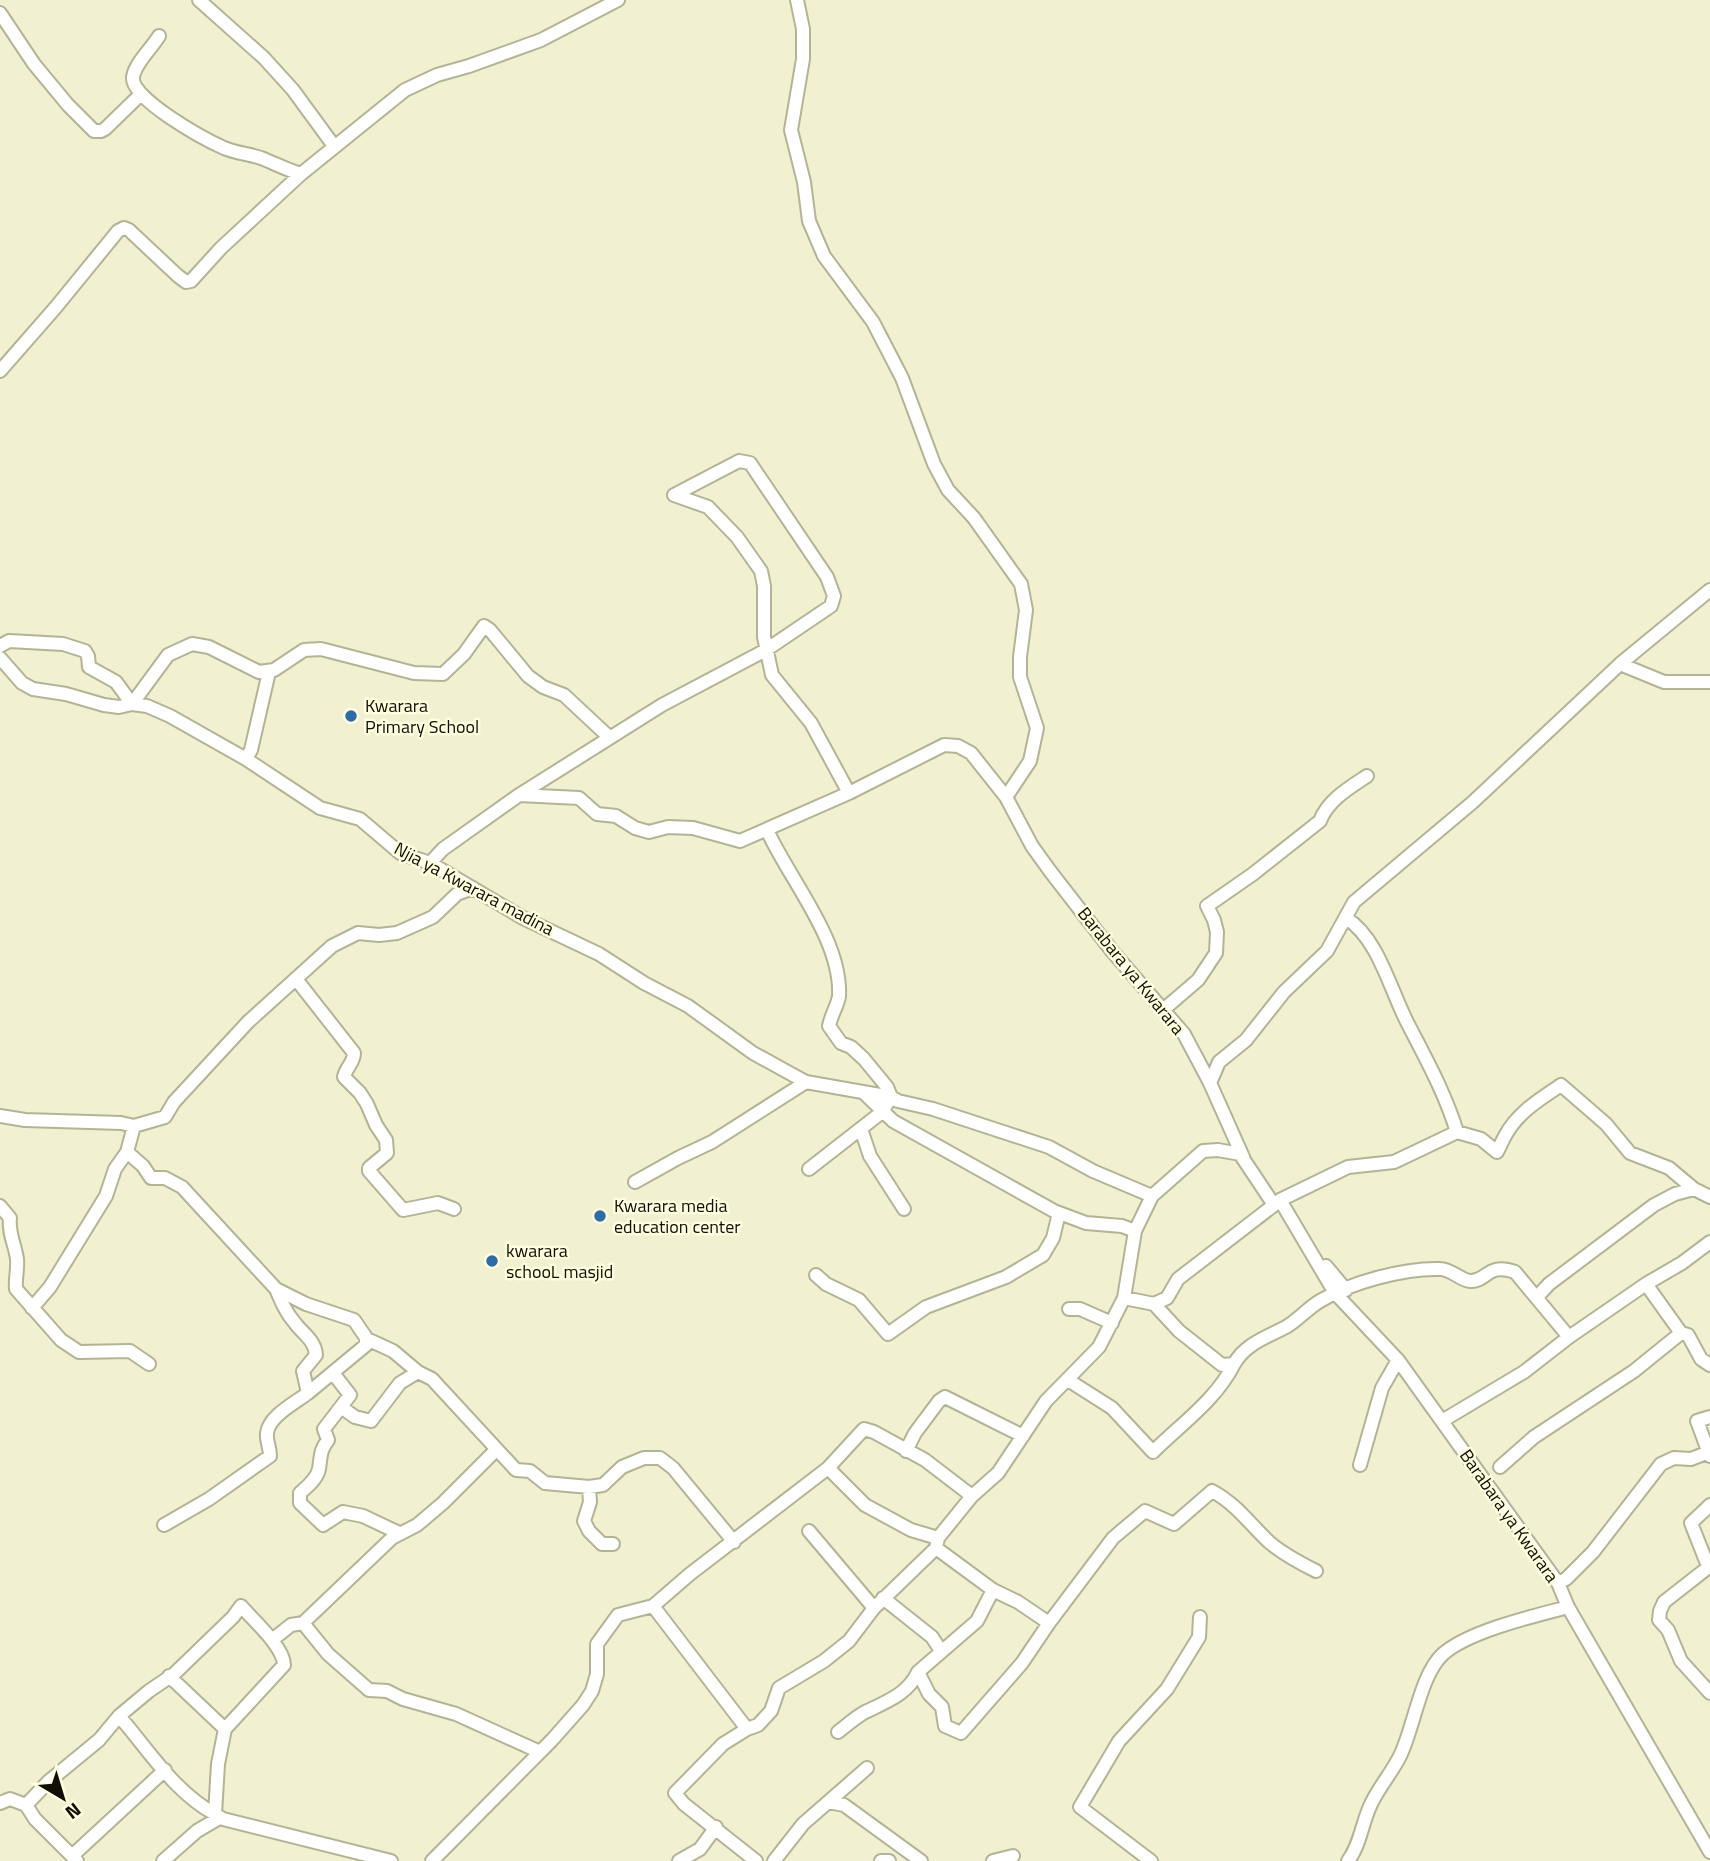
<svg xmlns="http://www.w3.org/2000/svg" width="1710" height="1861" font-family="'Titillium Web',sans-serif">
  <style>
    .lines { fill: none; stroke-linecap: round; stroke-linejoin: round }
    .minor-casing { stroke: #b4b395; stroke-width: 16 }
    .minor { stroke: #fff; stroke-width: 12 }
    .poi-dot { fill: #2d6da4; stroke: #fffede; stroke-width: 2.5 }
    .labels { text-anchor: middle; stroke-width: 5; stroke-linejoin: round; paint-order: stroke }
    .poi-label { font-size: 18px; fill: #0f0f05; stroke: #fffede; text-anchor: start }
    .street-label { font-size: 18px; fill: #0f0f05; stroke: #fffede }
  </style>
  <rect width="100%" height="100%" fill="#f1f1d1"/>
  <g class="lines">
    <defs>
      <path id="minor" d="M199,0L264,58L293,90L334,146
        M797,0L803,29V59L791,130L804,182L809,221L824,256L873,322L902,378L934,464L948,490L974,518L1021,584L1026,610L1020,657V677L1037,728L1030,761L1006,797
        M0,13L34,64L68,105L94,131H101L105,129L141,94
        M159,36C152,48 135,63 133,77C130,99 206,140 224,148C236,153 249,154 261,158C274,163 287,170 301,174
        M0,371L56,307L118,231L124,228L129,230L178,276L186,282L191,281L221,248L301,174L405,90L437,75L469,66L541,40L618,0
        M674,495L708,507L737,537L761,571L764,586V637L772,675L811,723L849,793
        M0,646L9,641L63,644L85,651L88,656L89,667L116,682L132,704L168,655L192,644L209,647L259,672L274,670L304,650L321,649L414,673L443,674L464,654L484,626L490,630L528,676L543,687L564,695L609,737
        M0,658L22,683L33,689L66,694L104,705L119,707L132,704L147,706L170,716L246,759L320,808L360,819L400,853L430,863L523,918L599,954L644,983L688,1006L753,1053L793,1075L806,1082L891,1097L898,1101L933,1109L1049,1147L1093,1171L1152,1196
        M1620,664L1664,682H1710
        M246,759L251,750L269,672
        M519,795L579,798L597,814L616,816L635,828L649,832L668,827L693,828L740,841L849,793L944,745L958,746L971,753L1006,797L1032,846L1050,871L1112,951L1184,1034L1210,1083L1243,1157
        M767,830C789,879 842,940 839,996C838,1005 831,1015 829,1026L841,1043L851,1047L864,1059L887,1087L891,1097L882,1112L809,1169
        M430,863L443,849L519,795L662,705L766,650L831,606L834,596L827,577L750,463L739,461L674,495
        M1346,918C1379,939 1390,990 1408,1024C1426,1059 1445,1093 1457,1132
        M296,979L354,1053C354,1063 346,1067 344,1077L360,1093L367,1104L376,1125L386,1140L387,1153L369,1168V1171L403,1210L438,1203L454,1209
        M1163,1010L1198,980L1216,953L1217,932L1214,920L1207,906L1253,874L1320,821C1328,800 1349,788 1367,776
        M1210,1083L1219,1062L1246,1040L1284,992L1327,951L1354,902L1473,802L1620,664L1710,590
        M864,1093L893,1121L1054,1211L1086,1223L1122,1226L1135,1231
        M0,1116L25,1120L121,1123L134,1126L165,1117L174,1102L248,1022L332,946L358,933L379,935L397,933L433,917L457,894L473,888
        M861,1129L870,1156L904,1209
        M127,1152L143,1166L151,1178H165L182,1187L276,1289L306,1304L354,1320L367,1339L393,1351L418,1372L432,1379L516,1470L530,1471L545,1483L589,1487L603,1485L622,1467L644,1458H660L673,1468L734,1542
        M635,1182L678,1158L712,1142L806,1082
        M1280,1200L1348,1167L1394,1162L1457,1132L1481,1139L1497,1152C1500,1147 1502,1141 1505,1136C1517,1113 1540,1099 1561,1085L1606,1124L1630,1153L1669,1168L1694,1189
        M0,1206L10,1218C8,1233 15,1244 17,1259C18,1269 15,1279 16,1289L61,1340L79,1352L130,1351L149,1364
        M1326,1266L1346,1290
        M816,1275L826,1284L859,1300L888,1334L926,1307L1006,1277L1043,1255L1053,1238L1059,1213
        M1646,1284L1681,1333L1688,1335L1701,1359L1710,1365
        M1538,1296L1549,1284L1654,1205L1675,1194L1694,1189L1710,1197
        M1124,1298L1154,1304L1179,1331L1222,1365L1234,1364C1245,1344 1267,1337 1286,1327C1298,1320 1308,1308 1320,1301C1351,1282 1405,1268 1440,1269C1451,1269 1460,1280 1470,1281C1487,1282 1487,1262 1515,1272L1569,1337
        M1154,1304L1167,1298L1178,1279L1274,1205
        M32,1308L50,1287L106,1196L115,1169L127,1152L134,1126
        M1069,1309H1080L1112,1323
        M333,1373L350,1395L324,1429L328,1440C320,1450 321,1456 319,1469C317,1479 307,1487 300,1493V1503L323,1525L343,1512L363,1516L399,1533
        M1068,1380L1112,1408L1153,1452C1181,1424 1216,1400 1234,1364
        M308,1393L366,1345V1338
        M341,1407L355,1417L371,1421L400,1383L418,1372
        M1710,1417L1697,1421L1710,1456
        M1442,1421L1524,1372L1569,1337L1646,1284L1682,1263L1710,1242
        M906,1451L915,1433L939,1401L945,1397L1023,1436
        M1360,1465L1382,1388L1398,1360
        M1500,1467L1534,1437L1634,1371L1681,1333
        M828,1468L865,1505L911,1530L938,1538
        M589,1487L590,1502L584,1521L589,1531L602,1544H613
        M164,1525L209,1499L270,1456C270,1447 266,1441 267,1433C269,1416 295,1403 308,1393L303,1371L316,1355C315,1340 303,1334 295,1323C286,1313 281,1301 276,1289
        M809,1531L874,1608
        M936,1548L993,1590L1018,1602L1049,1623L1113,1538L1145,1511L1174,1524L1212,1491C1235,1503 1250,1524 1269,1542C1283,1554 1300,1563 1316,1571
        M1708,1566L1691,1523L1710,1505
        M1710,1566L1664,1602L1660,1611L1659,1620L1668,1630L1681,1661L1710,1693
        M1558,1583L1566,1579L1593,1552L1661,1464L1674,1458L1691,1459L1709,1452
        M883,1598L932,1637L941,1651
        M653,1606L747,1729
        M303,1623L328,1654L369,1690L387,1691L403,1699L456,1714L540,1752
        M272,1640L291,1625L303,1623L392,1538L417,1525L443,1503L496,1450
        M918,1672L929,1694L942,1707L945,1726L961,1733L1022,1663L1049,1623
        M169,1676L225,1729
        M119,1716C148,1749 175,1793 215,1814
        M838,1732C847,1725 856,1717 865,1712C886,1702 908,1694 918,1672L977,1621L993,1590
        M828,1802L844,1805L921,1861
        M0,1803L10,1799L26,1805L35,1819L77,1861
        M26,1805L48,1782L99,1740L119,1716L149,1691L174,1674L233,1617L241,1606C253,1620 284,1647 284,1665L225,1729L218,1764L215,1814L223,1819L391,1861
        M73,1855L165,1770
        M163,1861L197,1831L219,1818
        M432,1861L552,1740L583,1705L592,1691L597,1674V1644L618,1615L653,1606L690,1574L828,1468L864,1429L874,1432L925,1460L972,1496
        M679,1861L700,1849L716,1827
        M756,1861L684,1804L675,1793L723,1744L747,1729L758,1725L771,1711L779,1688L824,1661L849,1641L874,1608L936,1548L938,1538L972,1496L998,1473L1046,1401L1099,1347L1124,1298L1135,1231L1152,1196L1203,1151L1218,1150L1240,1154L1274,1205L1280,1200L1335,1293L1398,1360L1545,1565L1558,1583L1568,1607L1710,1852
        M774,1861L803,1824L867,1768
        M881,1861H889
        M993,1861L1013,1856
        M1151,1861L1080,1807L1119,1741L1167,1689L1199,1637L1200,1617
        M1348,1861C1361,1844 1362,1821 1372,1802C1380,1786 1392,1772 1400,1756C1414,1728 1420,1675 1443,1654C1469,1631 1534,1616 1568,1607"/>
    </defs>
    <use href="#minor" class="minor-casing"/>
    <use href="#minor" class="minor"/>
  </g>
  <g class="poi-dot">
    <circle cx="351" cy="716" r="7"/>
    <circle cx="600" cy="1216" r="7"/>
    <circle cx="492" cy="1261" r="7"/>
  </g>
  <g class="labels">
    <g class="poi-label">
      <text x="365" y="712">Kwarara<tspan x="365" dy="21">Primary School</tspan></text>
      <text x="614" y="1212">Kwarara media<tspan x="614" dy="21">education center</tspan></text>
      <text x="506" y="1257">kwarara<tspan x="506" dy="21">schooL masjid</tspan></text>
    </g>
    <g class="street-label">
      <text transform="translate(474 889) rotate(28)" y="6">Njia ya Kwarara madina</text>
      <text transform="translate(1131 971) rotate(51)" y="6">Barabara ya Kwarara</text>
      <text transform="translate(1509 1516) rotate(55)" y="6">Barabara ya Kwarara</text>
    </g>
  </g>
  <g transform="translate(63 1798) rotate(142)" stroke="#fffede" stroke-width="5" paint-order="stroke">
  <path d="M0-5L12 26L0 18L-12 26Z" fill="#0f0f05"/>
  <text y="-10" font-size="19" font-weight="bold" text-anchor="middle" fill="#0f0f05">N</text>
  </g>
</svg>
